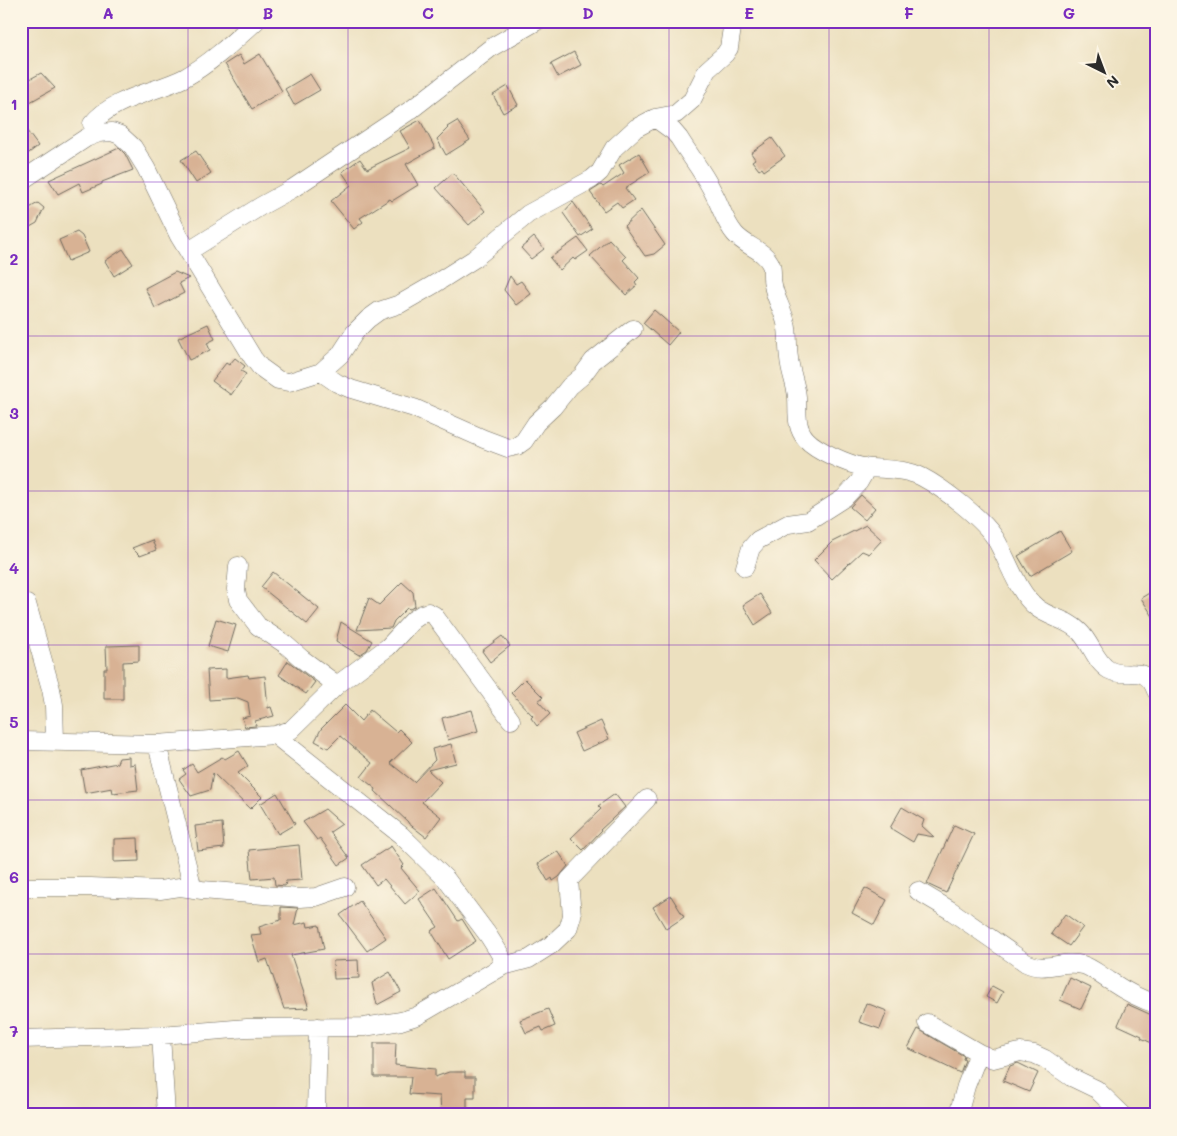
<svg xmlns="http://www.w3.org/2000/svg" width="1177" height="1136" font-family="Mali,sans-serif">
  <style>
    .building { fill: #d8b294 }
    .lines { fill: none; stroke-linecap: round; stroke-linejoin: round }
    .minor-casing { stroke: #6f6a5f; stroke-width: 19 }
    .minor { stroke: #fff; stroke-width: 18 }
    .grid { fill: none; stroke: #7b2cbf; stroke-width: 1; stroke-opacity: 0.55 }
    .neatline { fill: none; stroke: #7b2cbf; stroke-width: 2 }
    .grid-label { font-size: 16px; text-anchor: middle; font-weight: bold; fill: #7b2cbf }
  </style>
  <rect width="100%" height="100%" fill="#fcf5e5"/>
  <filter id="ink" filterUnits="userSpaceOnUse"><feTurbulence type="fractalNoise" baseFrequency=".02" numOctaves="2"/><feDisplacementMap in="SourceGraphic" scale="10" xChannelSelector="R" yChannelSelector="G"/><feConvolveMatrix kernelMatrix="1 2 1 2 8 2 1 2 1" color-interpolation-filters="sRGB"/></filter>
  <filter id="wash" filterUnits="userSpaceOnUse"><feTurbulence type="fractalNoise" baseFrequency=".0096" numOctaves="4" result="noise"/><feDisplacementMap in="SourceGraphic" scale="20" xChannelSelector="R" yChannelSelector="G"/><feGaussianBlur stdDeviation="1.12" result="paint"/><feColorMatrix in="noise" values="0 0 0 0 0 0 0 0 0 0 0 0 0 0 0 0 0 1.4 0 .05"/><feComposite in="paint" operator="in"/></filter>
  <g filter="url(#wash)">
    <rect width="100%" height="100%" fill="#ece0bf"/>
    <g id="blocks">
      <path class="building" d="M574,52L581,65L558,77L551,64Z
        M260,54L282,91L252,109L225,64L239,55L244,64Z
        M41,73L55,88L21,107V84Z
        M310,74L320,90L294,105L285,89Z
        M508,86L518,105L503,113L493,95Z
        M420,120L435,148L406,164L418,185L392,201L390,199L360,218L363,222L354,229L331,201L351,185L342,172L360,159L367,169L410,148L400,131Z
        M457,121L470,140L446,155L437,139L448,128L447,127Z
        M21,123L38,146L21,159Z
        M772,138L785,156L764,171L762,168L759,170L752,161L755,159L751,153Z
        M119,148L125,154L133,170L102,182V184L83,192L79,183L58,194L49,180Z
        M196,151L211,173L196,183L181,160Z
        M639,153L650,172L625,188L634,200L622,208L617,202L604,211L590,192L601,185L603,187L624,173L619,165Z
        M453,173L485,211L469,225L436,188Z
        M573,202L592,229L580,237L563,213Z
        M38,203L44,208L37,223L21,232V213Z
        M641,210L665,245L654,254L645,256L624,226Z
        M77,232L82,236L89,252L68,261L59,240Z
        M534,237L544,249L531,259L521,248Z
        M578,238L588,251L575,260L573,258L560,270L550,258Z
        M609,239L626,257L623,260L639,278L635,282L637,285L626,295L590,256Z
        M123,249L133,264L114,276L105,261Z
        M175,272L189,278L179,283L184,293L155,308L145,288Z
        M510,276L516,284L521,281L531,294L516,305L504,290Z
        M654,310L679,332L668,345L643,323Z
        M208,324L215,339L207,343L210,350L189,360L178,338Z
        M235,358L245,366L241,371L246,374L231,395L212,381L226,363L229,365Z
        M861,495L875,508L865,520L850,507Z
        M866,525L882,540L869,554L862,551L832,579L814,560L832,542Z
        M1060,531L1072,551L1030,576L1018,556Z
        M152,540L156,550L140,556L132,548Z
        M273,572L319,609L307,624L261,587Z
        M402,582L413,592L415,606L410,609L407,608L394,621L391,628L357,630L369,598L379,605Z
        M1156,589V621L1141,598Z
        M760,594L772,613L755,625L743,605Z
        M216,619L236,625L228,652L208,646Z
        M341,622L372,641L367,650L359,655L336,641Z
        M502,636L510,646L490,662L482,651Z
        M139,645V661L123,662V699H104V669H107L106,646Z
        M288,661L315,682L306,694L279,675Z
        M226,669V678L248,675L249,678L265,676L268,708L271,707L274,716L255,721L256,726L245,727L242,718L250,716L248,702L238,698L209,700L207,670Z
        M525,679L543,697L538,701L550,714L537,726L531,718L533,716L511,693Z
        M345,705L361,721L370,710L396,732L399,729L412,742L390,763L414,782L435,760L432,749L451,744L456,763L428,770L441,782L422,802L441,817L426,837L408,823V822L375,791L376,789L361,777L372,763L340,736L328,748L315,741L321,729Z
        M472,710L478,731L448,740L442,718Z
        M601,721L609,739L582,751L574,733Z
        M239,751L248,766L238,773L262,797L250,809L213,773L210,790L191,796L179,779L186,774L183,770L192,764L197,772L222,757L225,759Z
        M129,757V765L135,764L138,790L113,793L112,788L85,793L81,770L117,763L119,758Z
        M277,793L295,824L278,834L260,804Z
        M615,794L625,807L600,830L601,831L583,850L571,838L601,809L598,806Z
        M902,807L924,820L922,826L934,837L917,834L913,842L890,828Z
        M325,809L342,824L330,832L349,858L339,865L320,838L317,840L303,822Z
        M222,823L224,848L198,851L195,826Z
        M954,825L974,834L946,893L927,884Z
        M138,838L139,861L114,862V839Z
        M299,845L302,880L286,881L285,886L275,885L274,877L252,879L249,850Z
        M391,846L404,865L401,868L420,891L405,904L384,879L376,885L362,865Z
        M558,851L568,866L559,877L553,881L552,878L548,881L538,864Z
        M436,888L458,921L462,919L476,941L448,959L431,931L438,927L419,899Z
        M865,888L887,900L874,925L852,913Z
        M671,896L684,917L666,929L653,907Z
        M360,901L386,938L367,951L340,915Z
        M281,907L298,908L294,925L307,922L308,927L319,925L324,949L291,955L309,1008L284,1009L267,959L259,962L251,935L261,934L259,927L281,920Z
        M1065,914L1083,927L1069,946L1051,934Z
        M358,960L359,978L334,979L333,961Z
        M390,972L401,992L377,1005L372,983Z
        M1070,978L1091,988L1081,1009L1060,1000Z
        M992,986L1003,992L997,1003L986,997Z
        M866,1003L887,1011L880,1029L859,1022Z
        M1127,1004L1156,1017V1045L1141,1038L1142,1036L1118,1025Z
        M548,1009L555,1026L543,1031L541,1027L526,1033L520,1020Z
        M918,1029L964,1056L963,1059L965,1060L960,1073L908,1048Z
        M374,1043H396L395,1065L435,1069V1077L449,1072H465V1077H475V1098H467V1115H441L440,1096L409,1094L411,1077H374Z
        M1018,1063L1038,1073L1029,1092L1003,1081L1010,1066Z"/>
    </g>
  </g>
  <g filter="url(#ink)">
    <use href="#blocks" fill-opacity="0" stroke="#6f6a5f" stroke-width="1"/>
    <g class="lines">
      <defs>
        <path id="minor" d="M655,118L673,131L679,138C690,156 704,173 713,192C721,206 724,221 735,234C745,246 765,250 771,265C773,271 771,278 773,285C775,298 783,310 786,323C789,334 787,346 789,358C790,372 796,384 797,397C798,412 795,427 806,439C817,451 848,464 863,467C882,470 904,468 922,477C943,488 983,519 995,538C1008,559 1017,592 1036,607C1049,618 1068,619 1080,632C1091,643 1096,663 1109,670C1128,680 1146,662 1156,691
          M99,133L92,124C112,98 156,92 184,78C211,63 233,42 256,21
          M21,181L86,138L99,133L112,132L120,135L133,147L146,168L179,236L253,358L260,367L278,380L289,382L321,372L340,355L355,332L368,319L379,311L400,304L433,285L474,259L528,214L592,179L600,172L614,148L636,128L655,118L676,114L692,100L707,70L725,54L729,48L733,21
          M189,251L261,206L292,189L412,109L492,47L537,21
          M321,372L337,383L351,389L414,408L484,439L508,448L517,446L524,441L536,423L553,407L570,386L582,376L593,361L633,329
          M238,566L236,589L238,600L258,626L285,644L302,659L337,685
          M745,567L751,548L758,540L788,524L808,521L844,498L859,482L863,475L864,467
          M27,604L51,689L54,705L55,741
          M275,735L401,835L446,879L488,935L500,954L503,966
          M21,741L157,744L275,735L291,730L337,685L388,647L413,620L422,614L428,612L434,615L511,720
          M157,744L193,889
          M21,887H91L160,890L180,887L202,890L300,898L316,897L345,887
          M918,891L950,910L1026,963C1047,973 1061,959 1083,965C1093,968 1101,976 1110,981C1125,991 1139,999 1156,1004
          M927,1023L979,1053L993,1059L1020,1052L1034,1054L1045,1059L1071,1077L1096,1089L1123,1115
          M161,1035L166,1115
          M21,1039L161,1035L247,1028L364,1027L401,1021L417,1016L503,966L529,959L551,945L568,929L572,916L569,880L647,799
          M316,1115L318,1027
          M958,1115L966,1086L979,1053"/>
      </defs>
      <use href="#minor" class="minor-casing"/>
      <use href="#minor" class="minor"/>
    </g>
  </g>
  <path class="grid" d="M188,21V1115M348,21V1115M508,21V1115M669,21V1115M829,21V1115M989,21V1115M21,182H1156M21,336H1156M21,491H1156M21,645H1156M21,800H1156M21,954H1156"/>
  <rect width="1177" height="1136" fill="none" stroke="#fcf5e5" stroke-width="55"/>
  <g transform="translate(1104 72) rotate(138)" stroke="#fcf5e5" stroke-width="4" paint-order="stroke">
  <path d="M0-4L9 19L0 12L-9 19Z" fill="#2b2b2b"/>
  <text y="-8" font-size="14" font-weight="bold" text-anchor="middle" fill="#2b2b2b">N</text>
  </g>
  <rect x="28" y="28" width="1122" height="1080" class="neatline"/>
  <g class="grid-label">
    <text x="108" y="19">A</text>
    <text x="268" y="19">B</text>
    <text x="428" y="19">C</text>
    <text x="588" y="19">D</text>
    <text x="749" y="19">E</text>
    <text x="909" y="19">F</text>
    <text x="1069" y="19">G</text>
    <text x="14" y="110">1</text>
    <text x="14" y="265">2</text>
    <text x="14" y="419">3</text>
    <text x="14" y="574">4</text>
    <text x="14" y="728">5</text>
    <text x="14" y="883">6</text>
    <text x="14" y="1037">7</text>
  </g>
</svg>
